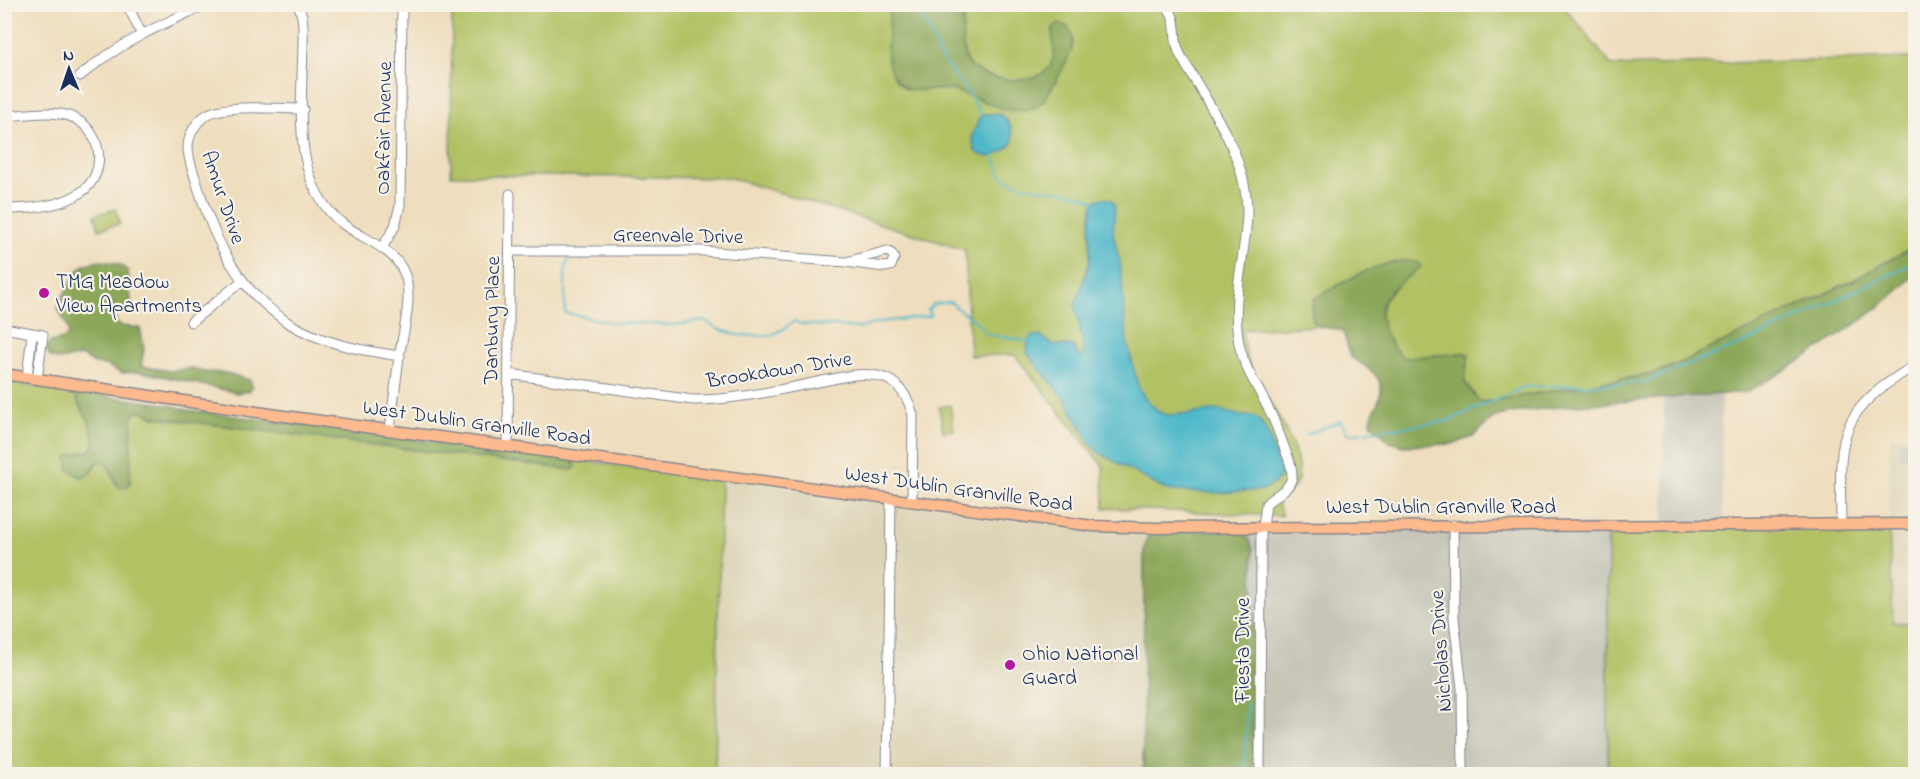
<svg xmlns="http://www.w3.org/2000/svg" width="1920" height="779" font-family="'Indie Flower',sans-serif">
  <style>
    .built { fill: #dcd4b6 }
    .industrial { fill: #c6c5b8 }
    .green { fill: #b1c164; stroke: #667861; stroke-width: 1.5 }
    .forest { fill: #8ca75a; stroke: #546b5c; stroke-width: 1.5 }
    .water { fill: #4db8c9; stroke: #347494; stroke-width: 1.5 }
    .lines { fill: none; stroke-linecap: round; stroke-linejoin: round }
    .stream { stroke: #4db8c9; stroke-width: 2 }
    .minor-casing { stroke: #85868e; stroke-width: 11 }
    .major-casing { stroke: #85868e; stroke-width: 13 }
    .minor { stroke: #fff; stroke-width: 9 }
    .major { stroke: #fcba8e; stroke-width: 10 }
    .poi-dot { fill: #b5179e; stroke: #f7f3e8; stroke-width: 2 }
    .labels { text-anchor: middle; stroke-width: 4.5; stroke-linejoin: round; paint-order: stroke }
    .street-label { font-size: 21px; fill: #1b2f5e; stroke: #f7f3e8 }
    .poi-label { font-size: 21px; fill: #1b2f5e; stroke: #f7f3e8; text-anchor: start }
  </style>
  <rect width="100%" height="100%" fill="#f7f3e8"/>
  <filter id="ink" filterUnits="userSpaceOnUse"><feTurbulence type="fractalNoise" baseFrequency=".0167" numOctaves="2"/><feDisplacementMap in="SourceGraphic" scale="12" xChannelSelector="R" yChannelSelector="G"/><feConvolveMatrix kernelMatrix="1 2 1 2 8 2 1 2 1" color-interpolation-filters="sRGB"/></filter>
  <filter id="wash" filterUnits="userSpaceOnUse"><feTurbulence type="fractalNoise" baseFrequency=".008" numOctaves="4" result="noise"/><feDisplacementMap in="SourceGraphic" scale="24" xChannelSelector="R" yChannelSelector="G"/><feGaussianBlur stdDeviation="1.35" result="paint"/><feColorMatrix in="noise" values="0 0 0 0 0 0 0 0 0 0 0 0 0 0 0 0 0 1.4 0 .05"/><feComposite in="paint" operator="in"/></filter>
  <g filter="url(#wash)">
    <rect width="100%" height="100%" fill="#efdebe"/>
    <path class="built" d="M1890,437H1915V624L1893,623L1889,527Z
      M721,479L1157,531L1144,550L1143,774H715Z"/>
    <path class="industrial" d="M1721,395L1723,529H1608V774H1253V552L1252,546L1247,537L1251,525L1664,524V400Z
      M1899,441H1915V457H1899Z"/>
    <path class="green" d="M1562,4L1612,66L1915,58V246L1852,281L1676,365L1652,374L1484,402L1478,400L1464,381L1469,355L1465,353L1403,358C1389,345 1375,320 1384,301C1386,295 1392,290 1397,286L1312,320L1316,326L1242,330C1244,345 1246,361 1254,375C1267,401 1307,452 1297,482C1294,491 1285,496 1277,502L1282,516L1104,508L1103,466L1015,355L970,356L965,250L731,178L451,175L452,5Z
      M116,209L120,224L99,229L95,215Z
      M5,382L83,393L76,396C77,404 82,410 87,417C101,441 90,454 81,477C89,476 93,472 96,464L100,461C111,464 113,477 117,486L130,483L132,419L136,412L142,411L155,417L572,470L576,466L571,459L721,479L715,774H5Z
      M950,405L954,430L943,432L939,407Z
      M1889,527L1893,622L1915,624V774H1608V528Z"/>
    <path class="forest" d="M889,5H967C962,17 960,52 968,63C982,82 1040,88 1051,64C1057,52 1051,40 1053,28L1058,24C1075,25 1075,44 1069,56C1063,68 1048,100 1037,106C1009,122 976,93 949,90C935,88 921,93 907,89C902,87 897,82 894,77C880,56 892,27 889,5Z
      M1915,246V274C1879,313 1829,342 1784,371C1772,379 1760,383 1748,392L1565,406L1510,413L1493,418L1473,437L1452,444L1403,446L1390,442L1371,423C1371,413 1378,406 1380,396C1386,376 1365,366 1351,357L1343,332L1337,329L1316,326C1311,318 1310,306 1315,298C1339,285 1392,251 1420,264L1421,267C1410,276 1392,286 1385,298C1373,317 1389,345 1403,358L1465,353L1469,355L1464,381L1478,400L1484,402L1652,374L1676,365L1852,281Z
      M102,261L119,264L128,271L131,301L127,306L117,311L115,316L116,323L122,326L140,328L144,349L141,366L170,371L191,368L205,372L226,373L250,380L252,386L250,391L238,393L167,377L140,372L121,373L106,365L94,364L82,356L59,360L49,356L47,348L49,343C54,340 58,341 63,339C76,334 61,316 58,309C59,302 62,297 66,291C78,272 77,263 102,261Z
      M83,393L170,405L187,410L571,459L576,466L573,470L155,417L142,411L136,412L132,419L130,483L127,487L120,488L106,463L100,461L96,464C93,472 89,476 81,477L69,470L67,458L71,455L91,450L95,442L89,421L77,401L76,396Z
      M1157,531H1237C1248,535 1252,541 1253,552V774H1143L1144,550L1147,538Z"/>
    <path class="water" d="M986,114C991,114 996,114 1001,115C1008,118 1016,137 1012,144C1010,147 1007,148 1004,150C994,157 986,160 975,151L972,137L979,118Z
      M1104,198L1112,200L1115,207L1113,233L1120,263L1127,342L1138,385L1144,397L1159,412L1167,415L1189,414L1219,410L1241,416H1252L1259,419L1268,434L1282,475L1274,484L1262,490L1216,493L1173,491L1164,489L1098,452L1091,444L1066,401L1027,353L1028,341L1032,336H1040L1054,345L1073,346L1080,357H1083L1084,347L1075,306L1090,261V228L1092,207L1097,200Z"/>
    <g class="lines">
      <path class="stream" d="M919,4L939,55L970,95L983,119
        M994,153C996,160 997,168 1002,175C1019,194 1071,185 1095,202
        M568,259L565,272V313L615,323L673,325L705,321L718,329L738,335L770,336L785,328L794,321L801,324L860,328L881,322L931,316L928,310L933,304L951,302C963,316 977,317 985,334L1028,341
        M1306,435L1341,421L1348,434L1448,421L1524,387L1642,383L1756,338L1916,262
        M1245,774L1247,701"/>
    </g>
  </g>
  <g filter="url(#ink)">
    <g class="lines">
      <defs>
        <path id="minor" d="M127,4L141,33
          M298,4L302,16L303,26C305,90 285,180 343,224C364,240 395,248 405,275C413,298 403,334 399,357C396,381 393,405 390,429
          M1164,4C1182,20 1170,39 1182,58C1209,106 1247,155 1247,212C1246,258 1229,302 1240,348C1245,369 1257,386 1267,406C1274,418 1278,431 1283,444C1286,453 1292,464 1292,474C1292,490 1275,494 1266,504L1263,527
          M80,76C121,42 160,25 208,4
          M303,109C280,109 227,104 208,114C196,121 188,135 188,148C188,160 194,173 197,184C208,218 219,249 241,278C253,295 270,310 287,322C322,344 360,350 400,356
          M4,116C24,115 50,110 69,116C102,127 110,173 80,193C60,207 28,209 4,209
          M382,248L395,226L400,205L402,4
          M510,251H704L846,262L887,251L892,254L894,258L891,266L884,267L846,262
          M191,322L242,281
          M4,328L43,335L37,379
          M509,374L693,400C748,400 801,384 854,375C886,372 904,383 913,415L912,501
          M27,377L32,334
          M508,446L510,194
          M1841,524C1840,437 1834,413 1916,365
          M1453,525L1454,618L1462,688L1463,774
          M887,774L891,498
          M1260,774L1261,527"/>
        <path id="major" d="M4,374L277,415L1093,526L1157,528L1916,524"/>
      </defs>
      <use href="#minor" class="minor-casing"/>
      <use href="#major" class="major-casing"/>
      <use href="#minor" class="minor"/>
      <use href="#major" class="major"/>
    </g>
  </g>
  <g class="poi-dot">
    <circle cx="44" cy="293" r="6"/>
    <circle cx="1010" cy="665" r="6"/>
  </g>
  <g class="labels">
    <g class="street-label">
      <text transform="translate(383 128) rotate(-89)" y="7">Oakfair Avenue</text>
      <text transform="translate(224 197) rotate(71)" y="7">Amur Drive</text>
      <text transform="translate(678 235) rotate(1)" y="7">Greenvale Drive</text>
      <text transform="translate(491 320) rotate(-89)" y="7">Danbury Place</text>
      <text transform="translate(779 369) rotate(-9)" y="7">Brookdown Drive</text>
      <text transform="translate(477 422) rotate(8)" y="7">West Dublin Granville Road</text>
      <text transform="translate(959 488) rotate(8)" y="7">West Dublin Granville Road</text>
      <text x="1441" y="513">West Dublin Granville Road</text>
      <text transform="translate(1242 650) rotate(-90)" y="7">Fiesta Drive</text>
      <text transform="translate(1440 651) rotate(-94)" y="7">Nicholas Drive</text>
    </g>
    <g class="poi-label">
      <text x="56" y="288">TMG Meadow<tspan x="56" dy="24">View Apartments</tspan></text>
      <text x="1022" y="660">Ohio National<tspan x="1022" dy="24">Guard</tspan></text>
    </g>
  </g>
  <rect width="1920" height="779" fill="none" stroke="#f7f3e8" stroke-width="24"/>
  <g transform="translate(69 69) rotate(358)" stroke="#f7f3e8" stroke-width="4.5" paint-order="stroke">
  <path d="M0-4.5L10 22L0 15L-10 22Z" fill="#1b2f5e"/>
  <text y="-9" font-size="16" font-weight="bold" text-anchor="middle" fill="#1b2f5e">N</text>
  </g>
</svg>
